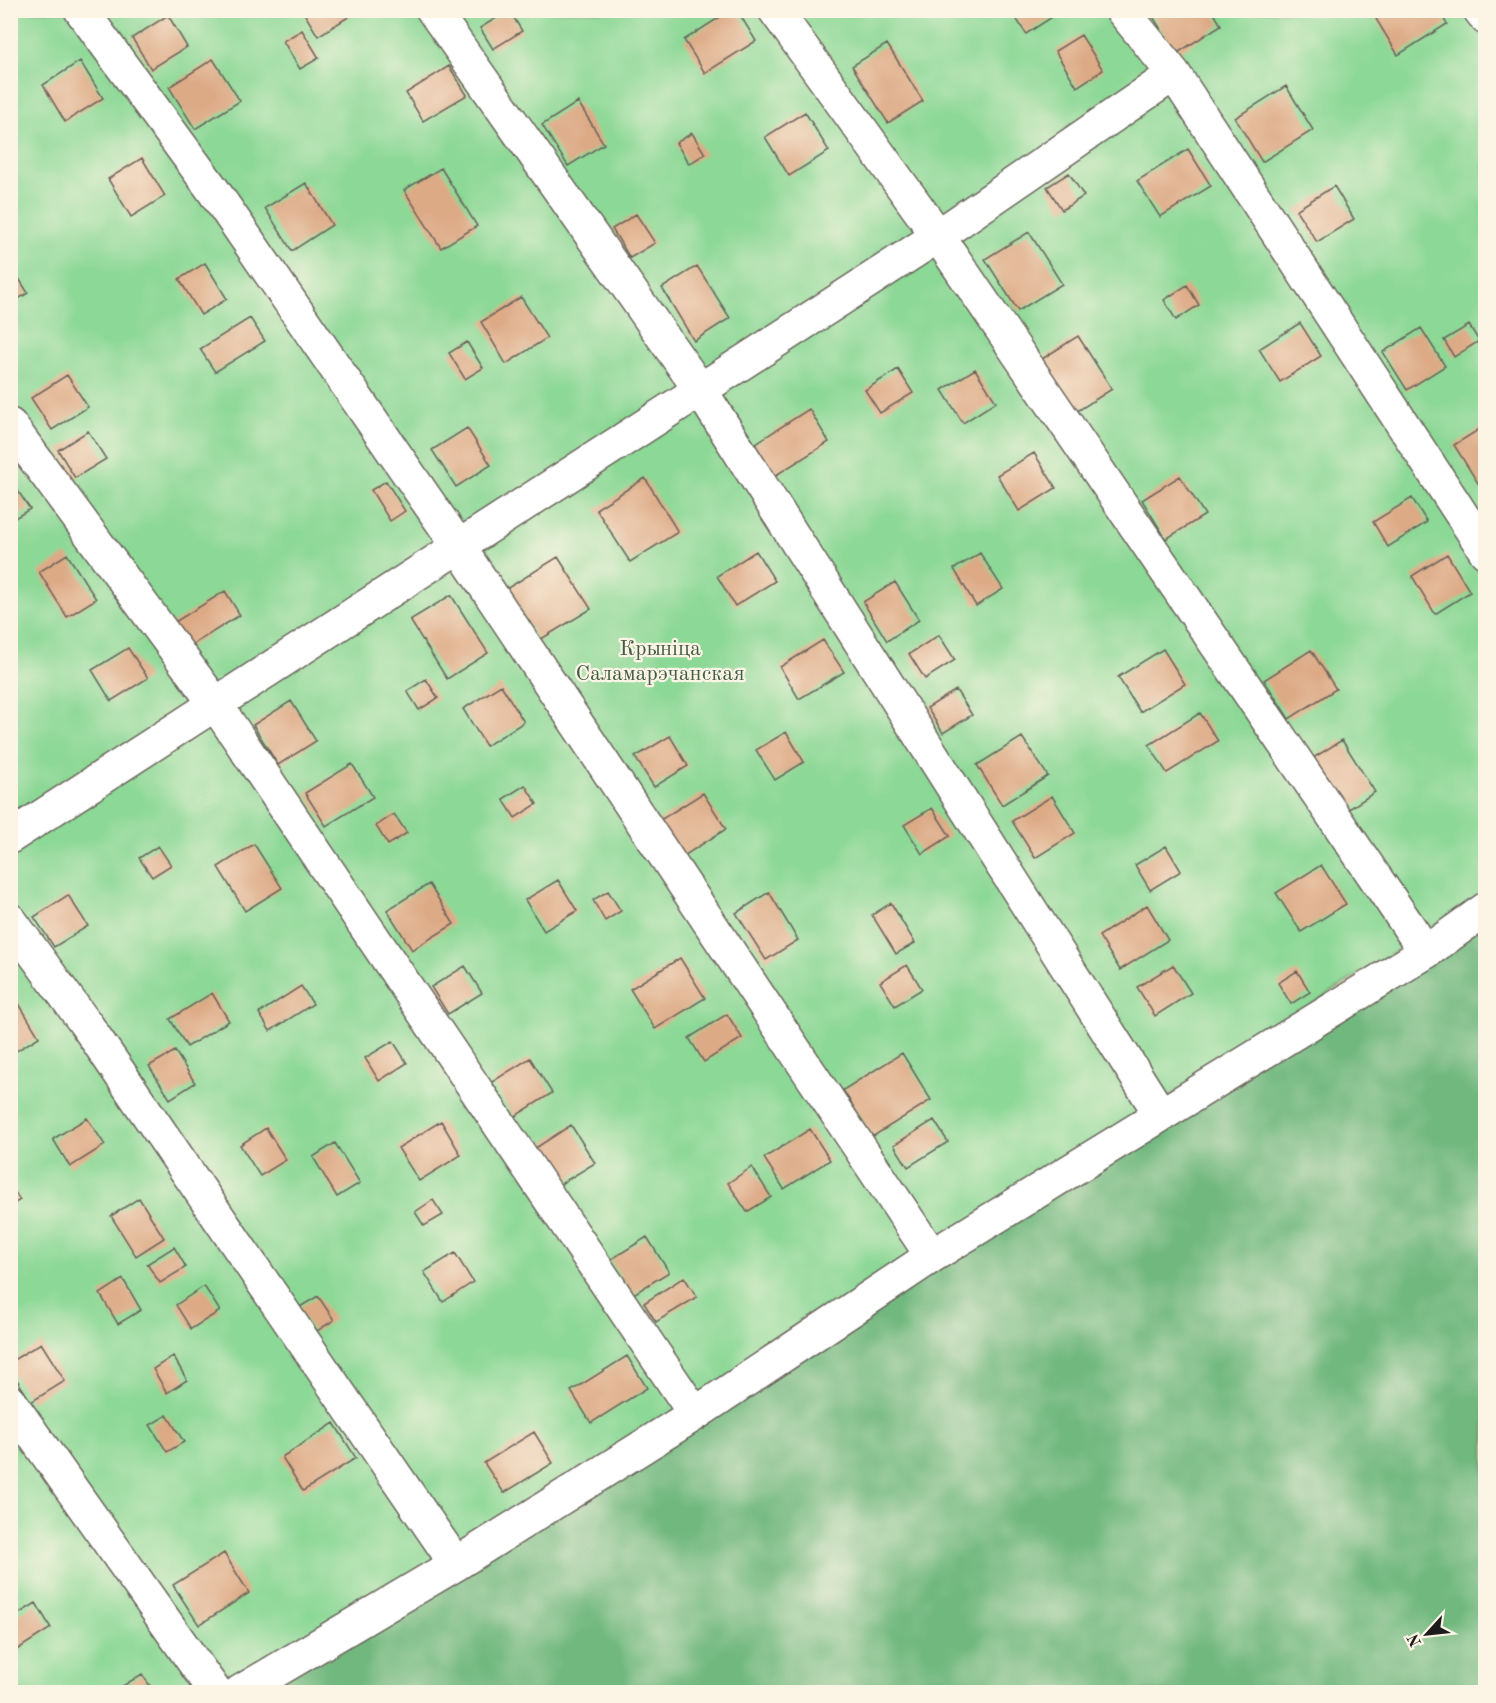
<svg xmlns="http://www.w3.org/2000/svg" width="1496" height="1703" font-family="'Old Standard TT',serif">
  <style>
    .green { fill: #8cd896; stroke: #547a59; stroke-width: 1.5 }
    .forest { fill: #71b87f; stroke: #466a4e; stroke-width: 1.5 }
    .building { fill: #ddaa86 }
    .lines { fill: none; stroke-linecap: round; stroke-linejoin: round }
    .minor-casing { stroke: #69635a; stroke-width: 36 }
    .minor { stroke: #fff; stroke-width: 33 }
    .labels { text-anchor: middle; stroke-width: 4.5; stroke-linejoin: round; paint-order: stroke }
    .park-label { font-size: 22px; fill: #435e47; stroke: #fcf5e5 }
  </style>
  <rect width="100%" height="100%" fill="#fcf5e5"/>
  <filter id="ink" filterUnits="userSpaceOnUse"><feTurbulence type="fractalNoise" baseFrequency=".0167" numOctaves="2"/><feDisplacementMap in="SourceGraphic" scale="12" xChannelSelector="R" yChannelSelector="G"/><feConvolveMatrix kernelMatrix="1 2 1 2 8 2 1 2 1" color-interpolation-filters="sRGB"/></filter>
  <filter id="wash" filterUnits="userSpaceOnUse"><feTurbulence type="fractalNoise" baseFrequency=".008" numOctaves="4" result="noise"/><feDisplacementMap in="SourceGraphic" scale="24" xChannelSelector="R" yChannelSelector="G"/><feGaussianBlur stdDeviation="1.35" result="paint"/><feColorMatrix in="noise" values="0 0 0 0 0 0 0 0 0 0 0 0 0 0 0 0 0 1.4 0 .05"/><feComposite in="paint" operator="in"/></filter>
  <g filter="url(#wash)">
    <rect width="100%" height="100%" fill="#f7e6cd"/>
    <path class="green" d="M11,11H1485V894L240,1692H11Z"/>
    <path class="forest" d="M1485,909V1692H240Z"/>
    <g id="blocks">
      <path class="building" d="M302,10H346L350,16L318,36Z
        M466,10H481L470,17Z
        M509,10L522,31L493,49L480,28Z
        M731,10H737L756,41L705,73L684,40Z
        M1011,10H1063L1026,34Z
        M1149,10H1212L1221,25L1176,54Z
        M1390,10H1438L1447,24L1398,55L1376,19Z
        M168,15L187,47L151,69L132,38Z
        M302,30L319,58L300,69L283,41Z
        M1081,35L1103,70L1077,87L1055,51Z
        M887,44L923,101L888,123L852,66Z
        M213,59L240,101L195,129L169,87Z
        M80,61L103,98L65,122L43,85Z
        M449,66L467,95L423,121L406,93Z
        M1286,86L1313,130L1262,162L1235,118Z
        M578,102L604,144L568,166L542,125Z
        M805,112L829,151L789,176L765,137Z
        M692,133L705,154L689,164L676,143Z
        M1188,149L1211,186L1160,217L1137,181Z
        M142,158L165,196L131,217L108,179Z
        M441,168L477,226L441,248L404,190Z
        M1069,173L1084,196L1062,210L1047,187Z
        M306,183L332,225L292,251L265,208Z
        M1334,186L1354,219L1317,242L1296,210Z
        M636,214L655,243L630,258L612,229Z
        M1029,232L1062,284L1018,311L985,259Z
        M205,263L227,299L201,315L179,279Z
        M10,264L28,293L10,304Z
        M697,266L730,318L694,341L662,288Z
        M1187,285L1199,305L1176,320L1164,300Z
        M521,297L547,338L506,364L481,322Z
        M250,318L265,341L215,372L200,349Z
        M1300,323L1321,356L1280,382L1259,349Z
        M1469,325L1479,341L1454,357L1444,340Z
        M1421,328L1445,366L1407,390L1383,352Z
        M1078,336L1112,389L1076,412L1042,359Z
        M467,342L483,368L465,379L449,353Z
        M898,369L913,393L880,413L865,390Z
        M975,369L996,402L963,423L942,390Z
        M67,375L88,407L52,430L31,398Z
        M809,409L829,442L773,477L753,445Z
        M1486,425V489L1483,491L1454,445Z
        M467,428L491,465L456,487L432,450Z
        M88,431L106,459L75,478L58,450Z
        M1034,453L1056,488L1019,511L997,475Z
        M1180,476L1205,515L1166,539L1142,500Z
        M645,478L678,532L630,562L596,509Z
        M10,479L30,509L10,521Z
        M386,481L405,511L390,521L371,490Z
        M1412,498L1427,522L1388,547L1373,522Z
        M756,551L775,581L735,606L717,576Z
        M980,553L1003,589L976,606L954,569Z
        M67,554L96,599L67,617L39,572Z
        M1447,554L1470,592L1435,614L1412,576Z
        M558,557L591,609L538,641L506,589Z
        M895,582L919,620L887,641L863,602Z
        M225,591L240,615L184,650L170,625Z
        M451,595L488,653L447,679L410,620Z
        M939,635L955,660L925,679L909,654Z
        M823,640L844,672L799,699L780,667Z
        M128,648L148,678L111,701L92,670Z
        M1163,649L1185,684L1140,712L1118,677Z
        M1311,650L1336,689L1289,719L1264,680Z
        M426,679L438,698L419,710L407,691Z
        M501,685L524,722L486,746L463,709Z
        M956,690L972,715L943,733L927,708Z
        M291,701L316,741L278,765L253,725Z
        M1200,713L1218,741L1167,773L1149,745Z
        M786,732L804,762L775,780L756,750Z
        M670,736L688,766L654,787L635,757Z
        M1022,737L1048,776L1002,805L977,765Z
        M1342,740L1375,792L1346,811L1313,758Z
        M352,764L373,797L326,826L305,793Z
        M525,785L537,804L515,818L503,799Z
        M703,793L726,829L679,859L657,822Z
        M1052,796L1075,833L1035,858L1012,821Z
        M932,808L950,836L922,854L904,825Z
        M394,814L407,833L388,845L376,826Z
        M254,844L282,888L245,911L218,867Z
        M158,846L171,865L152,877L139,858Z
        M1166,846L1181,871L1150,890L1135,865Z
        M1321,865L1346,904L1301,932L1276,893Z
        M558,880L577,911L544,931L525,900Z
        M429,884L454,924L412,950L387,910Z
        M608,891L621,911L605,921L593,900Z
        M769,892L798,940L766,960L736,913Z
        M68,895L88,926L54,947L34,917Z
        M891,903L915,943L896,954L872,915Z
        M1147,905L1168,940L1120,970L1099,936Z
        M680,958L705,998L655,1029L630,989Z
        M907,965L922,989L895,1006L880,982Z
        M1173,965L1191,993L1155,1016L1137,987Z
        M465,966L482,993L448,1014L431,987Z
        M1297,971L1310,992L1291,1004L1278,983Z
        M301,986L313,1004L270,1031L259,1013Z
        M212,993L229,1021L187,1047L170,1019Z
        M15,997L39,1037L10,1055V1000Z
        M727,1014L742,1038L704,1062L689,1038Z
        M393,1041L407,1063L379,1081L365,1058Z
        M175,1051L195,1083L170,1099L149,1066Z
        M902,1053L931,1100L872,1137L843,1090Z
        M530,1058L552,1093L514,1117L492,1082Z
        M87,1118L105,1145L70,1167L53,1139Z
        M934,1120L948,1142L908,1167L894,1145Z
        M441,1121L461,1155L419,1181L398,1148Z
        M571,1125L595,1163L554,1188L531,1151Z
        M266,1128L286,1160L260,1176L240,1145Z
        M810,1129L830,1160L784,1189L764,1158Z
        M335,1143L360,1183L337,1197L313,1157Z
        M752,1167L771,1197L747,1212L728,1183Z
        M10,1185L20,1200L10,1206Z
        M139,1198L164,1238L136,1256L111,1216Z
        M433,1200L443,1215L424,1226L415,1212Z
        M647,1237L669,1272L632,1295L610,1260Z
        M174,1247L186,1267L160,1283L147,1264Z
        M455,1253L473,1282L443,1302L424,1272Z
        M684,1277L697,1297L656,1322L644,1303Z
        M123,1279L141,1310L118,1324L100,1294Z
        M204,1286L220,1311L191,1329L176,1305Z
        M318,1296L334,1320L314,1333L298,1308Z
        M41,1343L65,1381L31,1402L10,1369V1362Z
        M173,1356L187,1380L167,1393L153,1369Z
        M627,1356L647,1388L591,1423L571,1391Z
        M167,1415L184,1442L167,1452L150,1425Z
        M334,1423L356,1458L303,1491L282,1457Z
        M534,1432L553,1463L504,1493L484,1463Z
        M224,1553L249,1593L199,1625L173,1585Z
        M36,1603L51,1628L15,1651L10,1645V1619Z
        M142,1674L154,1692H113Z"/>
    </g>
  </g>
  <g filter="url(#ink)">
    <use href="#blocks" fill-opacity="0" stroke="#69635a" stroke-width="1.5"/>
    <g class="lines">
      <defs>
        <path id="minor" d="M81,10L213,190L459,547L932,1256
          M433,10L701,391L1161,1115
          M775,10L938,236L1426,952
          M1122,10L1174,74L1486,552
          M1480,10L1486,18
          M10,425L216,705L695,1414
          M10,837L938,236L1174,74
          M10,920L88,1027L456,1564
          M10,1402L215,1692
          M240,1692L456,1564L695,1414L932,1256L1426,952L1486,909"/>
      </defs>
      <use href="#minor" class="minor-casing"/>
      <use href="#minor" class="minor"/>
    </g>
  </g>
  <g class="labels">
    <g class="park-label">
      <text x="660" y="655">Крыніца<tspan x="660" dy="25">Саламарэчанская</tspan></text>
    </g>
  </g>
  <rect width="1496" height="1703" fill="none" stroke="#fcf5e5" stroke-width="36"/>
  <g transform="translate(1427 1634) rotate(243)" stroke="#fcf5e5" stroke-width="4.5" paint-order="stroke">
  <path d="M0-4.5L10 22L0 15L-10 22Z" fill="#1c1c1c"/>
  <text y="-9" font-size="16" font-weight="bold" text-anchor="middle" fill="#1c1c1c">N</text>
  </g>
</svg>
